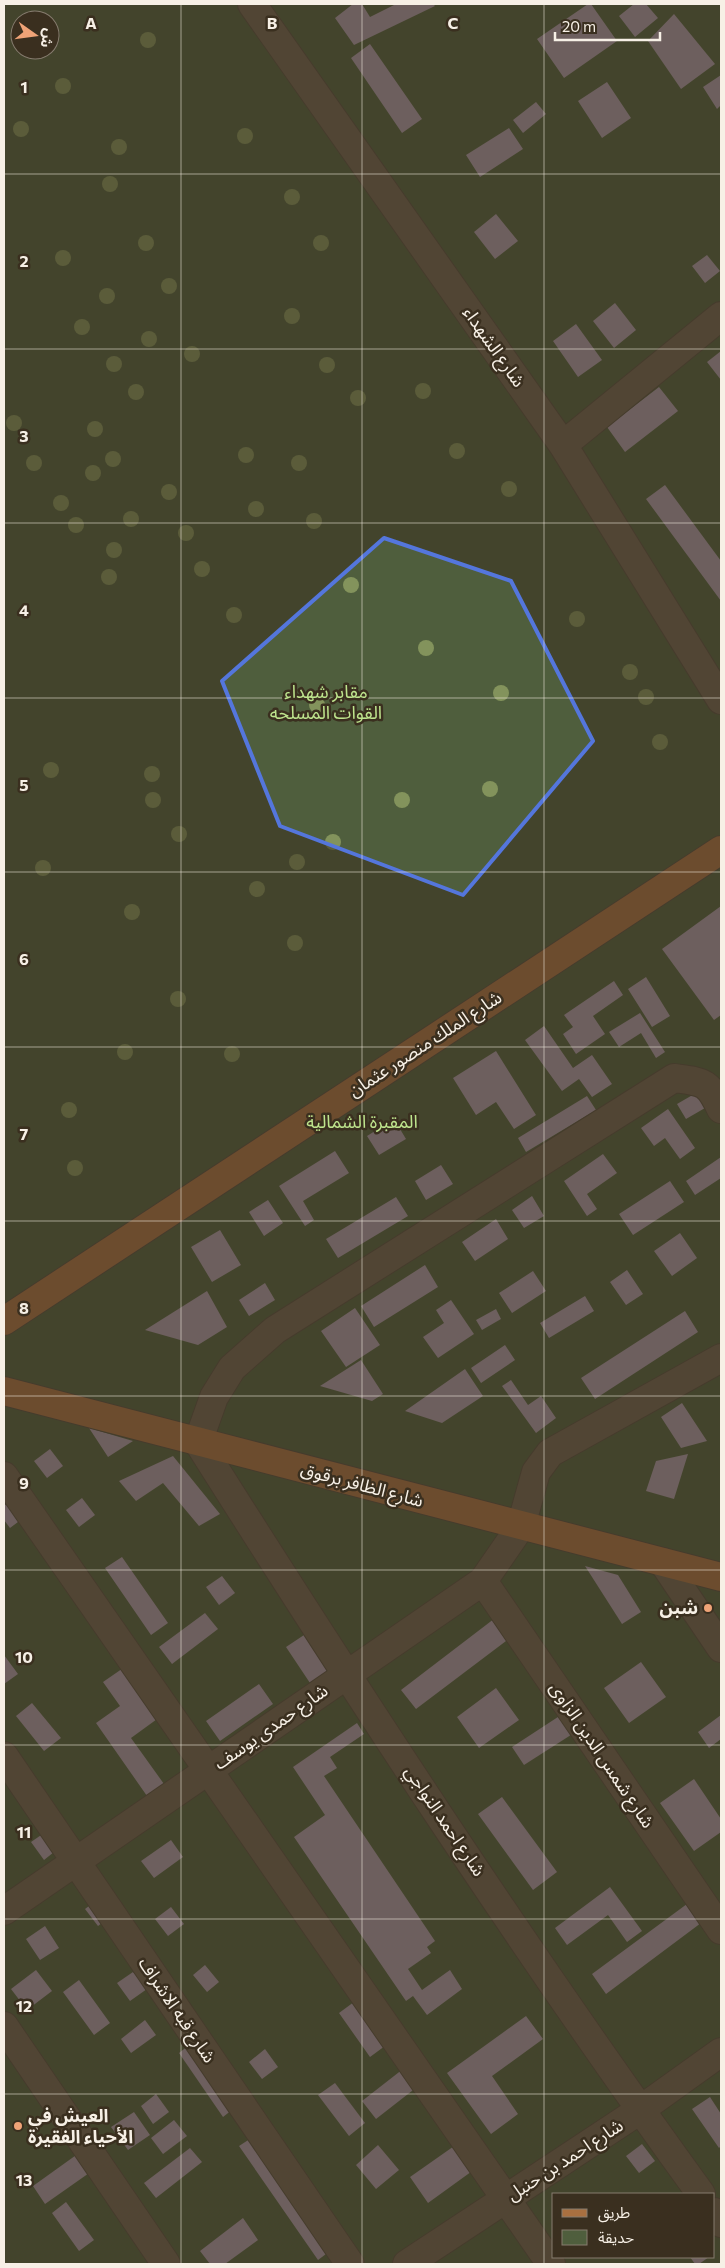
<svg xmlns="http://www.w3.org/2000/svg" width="725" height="2268" font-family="Commissioner,'Noto Sans Arabic',sans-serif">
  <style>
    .green { fill: #4f5e3d; fill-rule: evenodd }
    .building { fill: #a9a }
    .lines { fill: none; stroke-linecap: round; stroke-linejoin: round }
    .minor-casing { stroke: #544b3d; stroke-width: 30 }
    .major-casing { stroke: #544b3d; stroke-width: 30 }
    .minor { stroke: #6d604e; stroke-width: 28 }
    .major { stroke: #a97040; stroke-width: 28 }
    .tree { fill: #83935c }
    .marked { fill: none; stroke: #5476dc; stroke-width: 4; stroke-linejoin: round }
    .grid { fill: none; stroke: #f7f0e6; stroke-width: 1; stroke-opacity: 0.55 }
    .poi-dot { fill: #efa377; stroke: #3a2f1f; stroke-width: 2 }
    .labels { text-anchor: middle; stroke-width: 5; stroke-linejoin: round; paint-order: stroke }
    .street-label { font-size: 18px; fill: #f7f0e6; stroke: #3a2f1f }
    .park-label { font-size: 18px; fill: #bee48d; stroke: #3a2f1f }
    .poi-label { font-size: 18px; font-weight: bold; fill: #f7f0e6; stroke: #3a2f1f; text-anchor: end }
    .grid-label { font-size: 16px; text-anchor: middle; font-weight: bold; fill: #f7f0e6; stroke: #3a2f1f; stroke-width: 5; stroke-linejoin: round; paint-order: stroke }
  </style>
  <rect width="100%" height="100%" fill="#3a2f1f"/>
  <path class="green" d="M4,4H721V2264H4ZM20,20H50V50H20ZM554,2194H714V2257H554Z"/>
  <path class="building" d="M353,4H362L370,17L396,4H433L435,6L354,45L335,18Z
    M588,4H591L617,41L564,78L537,39Z
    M634,4H646L658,18L635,37L619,16Z
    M674,14L715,64L681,89L648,41Z
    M370,44L422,119L402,133L351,58Z
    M721,75V105L717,109L703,87Z
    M607,82L631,118L602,138L578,101Z
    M536,102L546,114L523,133L513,120Z
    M509,128L523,149L480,177L466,155Z
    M496,214L518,241L495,259L474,232Z
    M707,255L720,271L705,283L692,266Z
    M615,303L636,330L614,348L593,321Z
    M576,324L602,360L578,377L553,341Z
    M721,351V380L707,362Z
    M659,387L678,411L625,452L607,427Z
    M665,485L721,561V601L646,499Z
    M721,906V1015L714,1020L662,949Z
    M646,977L670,1016L652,1027L628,989Z
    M614,981L623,995L593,1016L605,1034L576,1054L563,1034L573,1027L564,1015Z
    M640,1013L665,1052L656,1058L641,1033L619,1047L609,1032Z
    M544,1026L573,1068L592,1055L612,1084L592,1097L579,1079L562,1091L525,1040Z
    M496,1051L536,1115L514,1129L496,1102L476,1115L453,1078Z
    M696,1093L705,1108L686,1119L677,1104Z
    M587,1096L596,1110L526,1152L518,1138Z
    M668,1109L695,1148L680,1159L665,1138L654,1146L641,1128Z
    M394,1119L406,1139L379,1155L367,1136Z
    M335,1151L349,1173L303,1201L314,1220L305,1226L279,1186Z
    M603,1154L617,1173L587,1194L597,1209L587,1216L564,1181Z
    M721,1157V1178L695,1195L686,1181Z
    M441,1165L453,1184L426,1200L415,1181Z
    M670,1181L684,1202L633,1235L619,1214Z
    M532,1196L544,1216L524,1228L512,1210Z
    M396,1197L408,1216L338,1258L326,1239Z
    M268,1200L283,1223L264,1236L249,1212Z
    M496,1219L508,1239L475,1261L462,1242Z
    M220,1230L241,1265L212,1282L191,1247Z
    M680,1233L697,1258L672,1276L654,1251Z
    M425,1265L438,1287L374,1327L361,1306Z
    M627,1270L643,1294L626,1305L610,1282Z
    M533,1271L546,1291L512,1313L499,1293Z
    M265,1283L275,1300L249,1316L239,1300Z
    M207,1291L227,1327L198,1345L145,1330Z
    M585,1296L594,1311L549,1338L540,1323Z
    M451,1300L474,1334L438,1358L423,1337L444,1323L436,1310Z
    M355,1308L380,1345L346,1367L321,1331Z
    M496,1309L501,1319L482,1330L476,1320Z
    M685,1311L698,1332L595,1399L581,1378Z
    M505,1345L515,1360L481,1383L471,1368Z
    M361,1360L383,1394L372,1401L320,1386Z
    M465,1369L483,1396L442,1423L405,1411Z
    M511,1380L528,1405L541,1396L556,1418L536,1433L502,1386Z
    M682,1403L707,1441L681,1448L661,1417Z
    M89,1428L133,1441L108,1457Z
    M50,1449L63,1466L47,1478L34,1461Z
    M688,1454L674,1499L646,1491L656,1461Z
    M173,1456L220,1514L199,1526L163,1483L136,1501L119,1481Z
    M82,1498L95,1515L79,1527L66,1510Z
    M13,1499L26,1516L10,1528L4,1520V1506Z
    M122,1557L168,1623L151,1635L105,1568Z
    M585,1566L618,1575L641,1612L622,1624Z
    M222,1576L235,1593L219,1605L206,1587Z
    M503,1612L518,1632L416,1709L401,1690Z
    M205,1613L218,1629L172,1664L159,1647Z
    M304,1635L328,1672L310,1683L286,1647Z
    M4,1655L18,1674L4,1684Z
    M641,1662L666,1697L629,1723L604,1688Z
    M129,1664L164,1714L131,1738L164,1784L147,1796L96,1723L120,1706L103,1682Z
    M259,1684L273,1704L220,1741L206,1721Z
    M496,1688L519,1720L479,1748L457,1717Z
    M32,1703L61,1738L44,1751L16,1716Z
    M561,1715L574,1733L524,1765L512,1747Z
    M721,1715V1739L709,1748L698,1732Z
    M357,1723L364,1734L330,1757L337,1768L324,1776L435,1941L427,1947L431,1953L408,1969L422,1990L450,1970L462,1989L427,2015L413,1996L406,2001L294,1837L325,1815L293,1767Z
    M694,1779L721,1819V1832L694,1851L660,1803Z
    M502,1797L557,1872L533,1890L478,1814Z
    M47,1831L59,1848L44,1860L31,1842Z
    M171,1840L183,1857L154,1878L141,1861Z
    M610,1887L642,1931L627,1942L608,1915L567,1945L555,1928Z
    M101,1897L114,1914L98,1926L85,1909Z
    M691,1901L705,1920L606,1994L592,1974Z
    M171,1907L184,1924L168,1936L155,1919Z
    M45,1926L59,1948L40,1960L26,1939Z
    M205,1965L219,1982L207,1992L193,1975Z
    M36,1970L52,1991L27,2010L11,1989Z
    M133,1972L147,1989L130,2001L117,1983Z
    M79,1980L110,2023L94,2035L63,1992Z
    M358,1999L389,2043L370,2057L339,2013Z
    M526,2016L543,2039L492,2076L518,2114L491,2134L447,2073Z
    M145,2020L156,2035L131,2053L121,2039Z
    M193,2042L237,2106L223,2117L179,2053Z
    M265,2049L278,2067L262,2079L249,2062Z
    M403,2069L417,2087L376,2119L362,2101Z
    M335,2083L365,2123L349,2136L318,2095Z
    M156,2094L169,2112L153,2124L141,2106Z
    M710,2097L721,2114V2146L719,2148L692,2109Z
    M134,2112L150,2135L128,2150L111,2127Z
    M174,2120L187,2136L163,2154L151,2138Z
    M256,2135L334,2248L318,2260L239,2146Z
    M457,2144L475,2169L428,2203L410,2177Z
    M642,2144L655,2161L639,2173L626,2156Z
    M378,2145L399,2170L376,2189L356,2165Z
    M190,2148L202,2162L156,2198L144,2183Z
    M79,2153L92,2171L45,2204L33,2186Z
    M66,2202L94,2240L79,2251L52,2213Z
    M243,2218L258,2240L225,2264H210L200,2251Z
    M690,2257H709L699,2264H695Z"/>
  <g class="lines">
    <defs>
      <path id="minor" d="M252,4L563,445L721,700
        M563,445L721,316
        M4,1476L551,2264
        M663,1562L721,1648
        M483,1581L721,1930
        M4,1756L350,2264
        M4,1911L483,1581L521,1526L536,1472L550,1453L721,1358
        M4,2026L166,2264
        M701,2194C524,1950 359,1697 198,1442L214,1397L232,1368L275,1330L674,1078C704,1082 708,1081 721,1109
        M714,2212L721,2223
        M407,2264L640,2110L721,2052"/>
      <path id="major" d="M4,1321L721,850
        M4,1391L721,1577"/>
    </defs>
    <use href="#minor" class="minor-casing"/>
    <use href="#major" class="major-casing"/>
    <use href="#minor" class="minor"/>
    <use href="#major" class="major"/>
  </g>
  <g class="tree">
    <circle cx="148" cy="40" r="8"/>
    <circle cx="63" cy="86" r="8"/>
    <circle cx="21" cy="129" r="8"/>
    <circle cx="245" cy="136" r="8"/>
    <circle cx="119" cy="147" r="8"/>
    <circle cx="110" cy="184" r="8"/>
    <circle cx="292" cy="197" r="8"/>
    <circle cx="146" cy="243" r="8"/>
    <circle cx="321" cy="243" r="8"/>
    <circle cx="63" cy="258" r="8"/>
    <circle cx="169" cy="286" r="8"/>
    <circle cx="107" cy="296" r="8"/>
    <circle cx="292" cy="316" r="8"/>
    <circle cx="82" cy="327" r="8"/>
    <circle cx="149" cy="339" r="8"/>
    <circle cx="192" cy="354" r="8"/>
    <circle cx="114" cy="364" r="8"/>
    <circle cx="327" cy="365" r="8"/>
    <circle cx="423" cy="391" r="8"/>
    <circle cx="136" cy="392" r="8"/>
    <circle cx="358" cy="398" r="8"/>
    <circle cx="14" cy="423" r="8"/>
    <circle cx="95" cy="429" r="8"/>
    <circle cx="457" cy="451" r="8"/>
    <circle cx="246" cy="455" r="8"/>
    <circle cx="113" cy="459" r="8"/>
    <circle cx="34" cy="463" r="8"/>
    <circle cx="299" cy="463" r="8"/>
    <circle cx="93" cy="473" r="8"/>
    <circle cx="509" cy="489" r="8"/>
    <circle cx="169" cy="492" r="8"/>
    <circle cx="61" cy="503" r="8"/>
    <circle cx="256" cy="509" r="8"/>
    <circle cx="131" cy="519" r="8"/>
    <circle cx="314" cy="521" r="8"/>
    <circle cx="76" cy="525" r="8"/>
    <circle cx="186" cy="533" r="8"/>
    <circle cx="114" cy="550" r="8"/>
    <circle cx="202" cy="569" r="8"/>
    <circle cx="109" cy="577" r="8"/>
    <circle cx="351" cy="585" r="8"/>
    <circle cx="234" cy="615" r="8"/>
    <circle cx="577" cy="619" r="8"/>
    <circle cx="426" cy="648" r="8"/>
    <circle cx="630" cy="672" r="8"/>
    <circle cx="501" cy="693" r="8"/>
    <circle cx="646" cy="697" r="8"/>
    <circle cx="317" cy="705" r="8"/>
    <circle cx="660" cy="742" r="8"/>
    <circle cx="51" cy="770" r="8"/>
    <circle cx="152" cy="774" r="8"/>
    <circle cx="490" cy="789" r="8"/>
    <circle cx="153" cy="800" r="8"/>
    <circle cx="402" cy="800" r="8"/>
    <circle cx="179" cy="834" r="8"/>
    <circle cx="333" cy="842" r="8"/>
    <circle cx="297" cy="862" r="8"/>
    <circle cx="43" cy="868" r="8"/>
    <circle cx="257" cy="889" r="8"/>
    <circle cx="132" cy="912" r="8"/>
    <circle cx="295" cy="943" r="8"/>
    <circle cx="178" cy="999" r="8"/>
    <circle cx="125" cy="1052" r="8"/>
    <circle cx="232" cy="1054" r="8"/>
    <circle cx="69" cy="1110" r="8"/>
    <circle cx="75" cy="1168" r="8"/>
  </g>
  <path d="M0 0H725V2268H0ZM384,538L511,581L593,741L463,895L280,826L222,681Z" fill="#3a2f1f" fill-opacity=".55" fill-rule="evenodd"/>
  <path class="marked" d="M384,538L511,581L593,741L463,895L280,826L222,681Z"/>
  <path class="grid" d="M181,4V2264M362,4V2264M544,4V2264M4,174H721M4,349H721M4,523H721M4,698H721M4,872H721M4,1047H721M4,1221H721M4,1396H721M4,1570H721M4,1745H721M4,1919H721M4,2094H721"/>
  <g class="poi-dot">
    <circle cx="708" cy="1608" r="5"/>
    <circle cx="18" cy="2126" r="5"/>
  </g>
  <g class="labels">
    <g class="street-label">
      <text transform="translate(494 347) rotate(55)" y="6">شارع الشهداء</text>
      <text transform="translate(425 1044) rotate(-33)" y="6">شارع الملك منصور عثمان</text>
      <text transform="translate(362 1485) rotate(15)" y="6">شارع الظافر برقوق</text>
      <text transform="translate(271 1727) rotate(-35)" y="6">شارع حمدى يوسف</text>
      <text transform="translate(602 1755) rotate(56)" y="6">شارع شمس الدين الزاوى</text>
      <text transform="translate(445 1821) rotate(56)" y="6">شارع احمد النواجي</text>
      <text transform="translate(177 2010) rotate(56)" y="6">شارع قبه الاشراف</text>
      <text transform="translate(565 2160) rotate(-33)" y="6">شارع احمد بن حنبل</text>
    </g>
    <g class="park-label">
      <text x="326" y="698">مقابر شهداء<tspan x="326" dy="21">القوات المسلحه</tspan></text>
      <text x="362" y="1128">المقبرة الشمالية</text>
    </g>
    <g class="poi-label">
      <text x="698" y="1614">شبن</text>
      <text x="28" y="2122" text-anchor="start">العيش في<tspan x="28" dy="21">الأحياء الفقيرة</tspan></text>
    </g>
  </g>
  <g class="grid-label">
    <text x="91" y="29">A</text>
    <text x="272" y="29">B</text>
    <text x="453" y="29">C</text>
    <text x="24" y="93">1</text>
    <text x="24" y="267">2</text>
    <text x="24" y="442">3</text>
    <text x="24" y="616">4</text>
    <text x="24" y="791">5</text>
    <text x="24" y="965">6</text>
    <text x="24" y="1140">7</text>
    <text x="24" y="1314">8</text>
    <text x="24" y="1489">9</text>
    <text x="24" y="1663">10</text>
    <text x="24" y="1838">11</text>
    <text x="24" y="2012">12</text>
    <text x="24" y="2186">13</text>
  </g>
  <rect width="725" height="2268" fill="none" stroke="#f7f0e6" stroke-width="10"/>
  <rect x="552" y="2193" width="162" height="65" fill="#3a2f1f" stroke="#867c6f"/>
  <rect x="562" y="2209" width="25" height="8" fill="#a97040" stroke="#867c6f"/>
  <text x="598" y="2218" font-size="15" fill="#f7f0e6">طريق</text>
  <rect x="562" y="2230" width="25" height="15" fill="#4f5e3d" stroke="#867c6f"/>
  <text x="598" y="2243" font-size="15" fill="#f7f0e6">حديقة</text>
  <g transform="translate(35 35) rotate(104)"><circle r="24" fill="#3a2f1f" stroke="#867c6f"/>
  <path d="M0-4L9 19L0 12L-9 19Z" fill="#efa377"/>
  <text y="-8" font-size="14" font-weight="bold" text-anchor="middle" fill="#f7f0e6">ش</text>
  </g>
  <path d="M555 32v8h105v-8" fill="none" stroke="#f7f0e6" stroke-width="2.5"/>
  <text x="562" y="32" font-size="15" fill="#f7f0e6" stroke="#3a2f1f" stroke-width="4" paint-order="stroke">20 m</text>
</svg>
